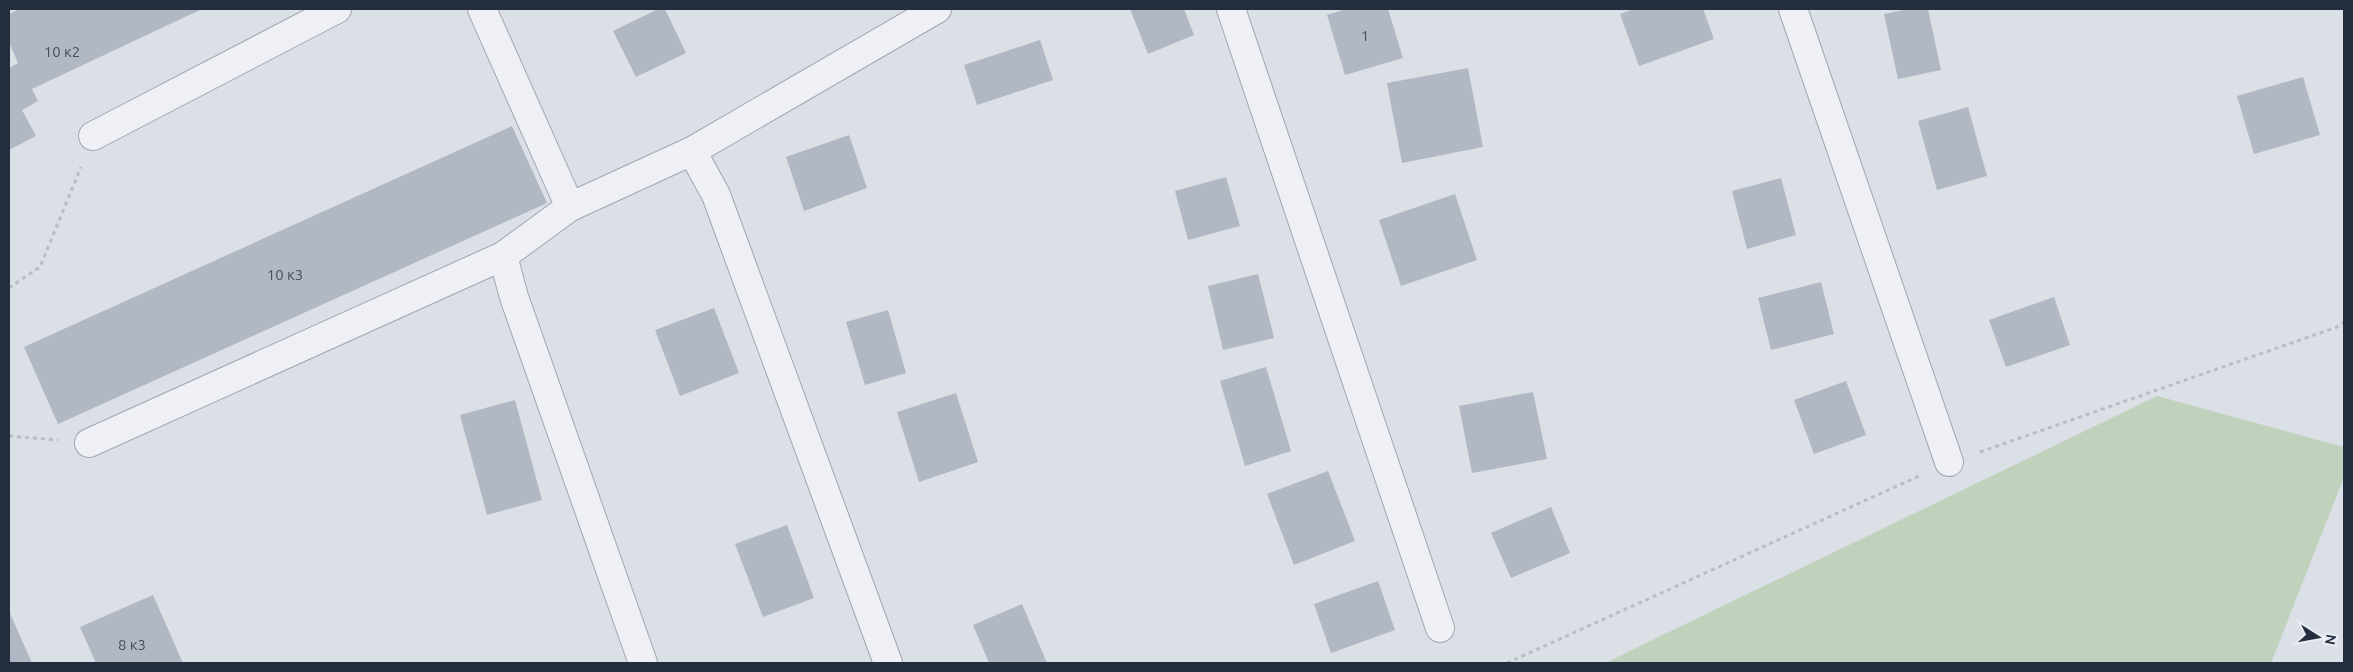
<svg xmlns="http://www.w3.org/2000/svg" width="2353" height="672" font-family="Ubuntu,sans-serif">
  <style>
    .green { fill: #c0d1bc }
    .building { fill: #b2b8c3 }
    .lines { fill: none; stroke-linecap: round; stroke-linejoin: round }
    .minor-casing { stroke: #a0a6b0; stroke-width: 30 }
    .path { stroke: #b9bdc5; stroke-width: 3; stroke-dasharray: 4 4; stroke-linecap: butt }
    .minor { stroke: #eef0f5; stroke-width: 28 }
    .labels { text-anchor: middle; stroke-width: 4; stroke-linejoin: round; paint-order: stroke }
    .number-label { font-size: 15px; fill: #48505e }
  </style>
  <rect width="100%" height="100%" fill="#dbdfe6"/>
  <path class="green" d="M2157,396L2344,447V477L2271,663H1605Z"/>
  <path class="building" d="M20,9H202L32,89L38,101L22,110L36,136L9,150V68L18,63L9,42V14Z
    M658,9H665L686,53L636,77L613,31Z
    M1130,9H1184L1194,35L1148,54Z
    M1346,9H1388L1403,58L1345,75L1327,15Z
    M1634,9H1703L1714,39L1639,66L1620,14Z
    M1909,9H1928L1941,70L1898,79L1884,14Z
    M1040,40L1053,80L977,105L964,65Z
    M1468,68L1483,147L1402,163L1387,83Z
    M2303,77L2320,135L2254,154L2237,96Z
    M1968,107L1987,176L1937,190L1918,121Z
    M512,126L547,203L58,424L24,347Z
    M849,135L867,188L804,211L786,157Z
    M1226,177L1240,226L1188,240L1175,191Z
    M1781,178L1796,235L1747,249L1732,191Z
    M1455,194L1477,260L1401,286L1379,220Z
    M1258,274L1274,338L1223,350L1208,286Z
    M1821,282L1834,334L1771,350L1758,298Z
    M2054,297L2070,345L2006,367L1989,320Z
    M714,308L739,373L680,396L655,330Z
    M888,310L906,373L865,385L846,322Z
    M1266,367L1291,451L1245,466L1220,381Z
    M1846,381L1866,435L1814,454L1794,400Z
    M1533,392L1547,459L1472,473L1459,406Z
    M956,393L978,462L919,482L897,412Z
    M515,400L542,500L487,515L460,415Z
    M1328,471L1355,541L1294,565L1267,494Z
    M1551,507L1570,553L1511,578L1491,533Z
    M787,525L814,598L763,617L735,544Z
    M1378,581L1395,630L1331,653L1314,604Z
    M153,595L183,663H96L80,627Z
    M1022,604L1047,663H989L973,625Z
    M9,611L32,663H9Z"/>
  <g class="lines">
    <defs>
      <path id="minor" d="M482,9L570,207
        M1231,9L1440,628
        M1793,9L1949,462
        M93,136L337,9
        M692,151L716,195L888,663
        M503,256L514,297L643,663
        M89,443L503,256L570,207L692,151L937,9"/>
    </defs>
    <use href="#minor" class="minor-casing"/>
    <path class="path" d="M9,288L40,267L81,167
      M9,436L58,440
      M1980,452L2337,327L2344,322
      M1507,663L1919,476"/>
    <use href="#minor" class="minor"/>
  </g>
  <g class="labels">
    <g class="number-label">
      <text x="1365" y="41">1</text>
      <text x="62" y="57">10 к2</text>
      <text x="285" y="280">10 к3</text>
      <text x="132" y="650">8 к3</text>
    </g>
  </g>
  <rect width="2353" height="672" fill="none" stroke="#242d3d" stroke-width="20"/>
  <g transform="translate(2318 637) rotate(101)" stroke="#eaeef4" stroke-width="4" paint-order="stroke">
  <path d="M0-4L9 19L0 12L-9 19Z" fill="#242d3d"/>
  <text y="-8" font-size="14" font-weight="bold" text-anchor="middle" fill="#242d3d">N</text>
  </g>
</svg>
